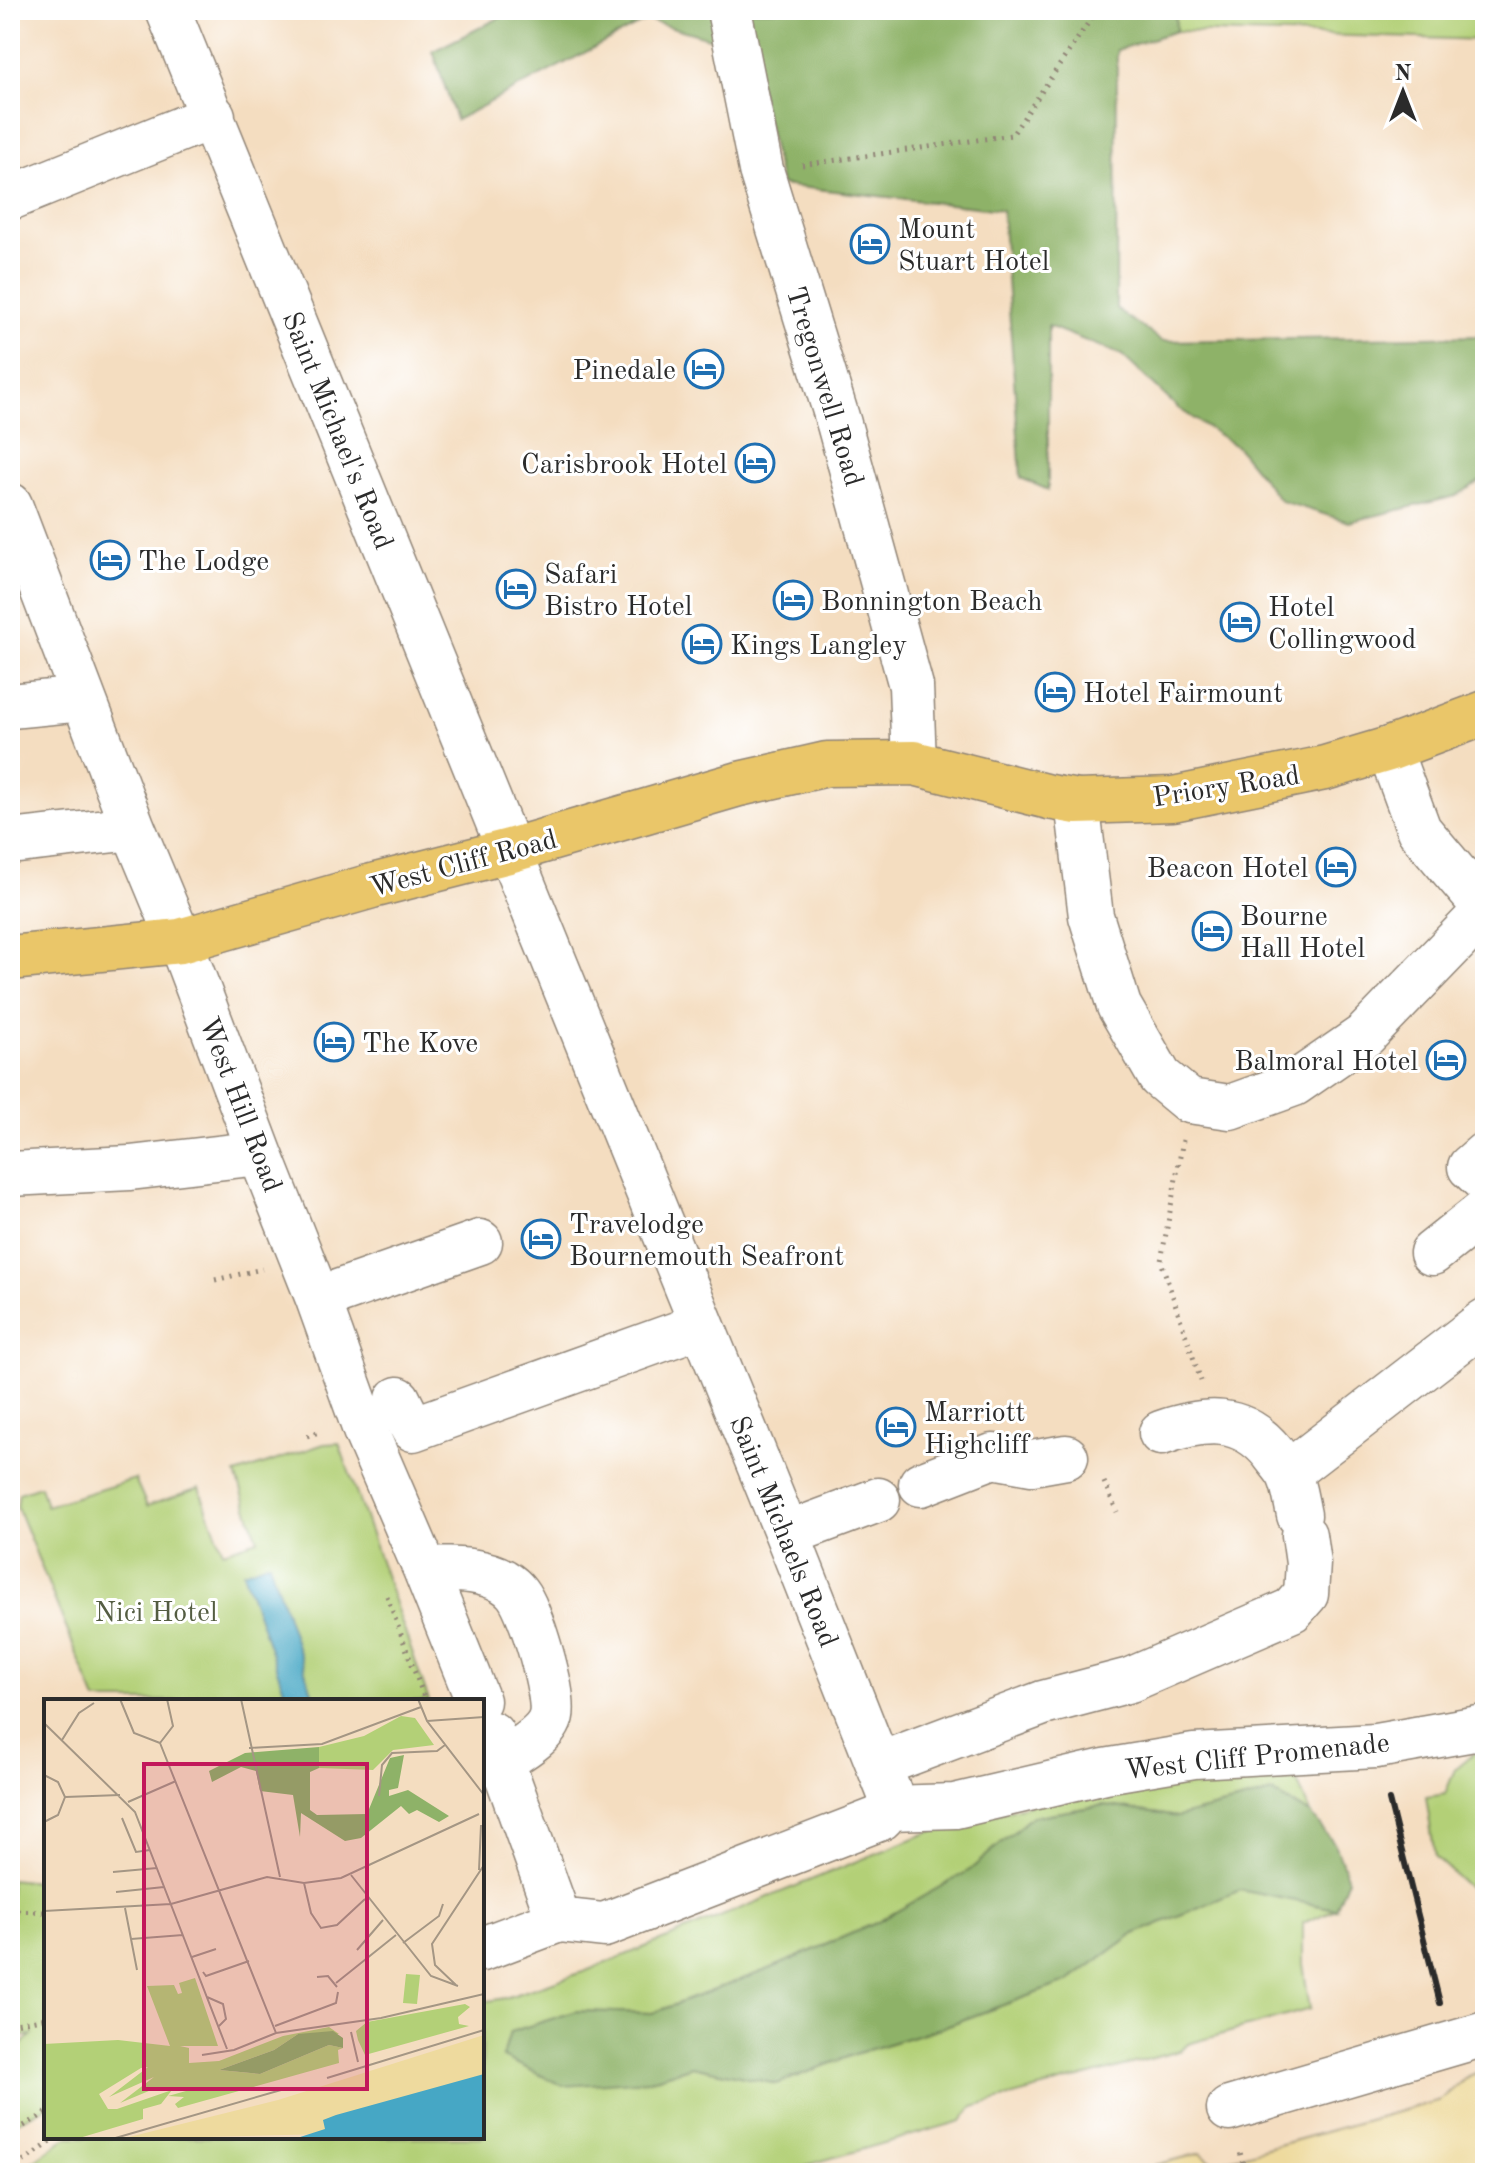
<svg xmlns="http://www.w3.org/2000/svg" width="1495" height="2183" font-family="'Old Standard TT',serif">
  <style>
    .green { fill: #b3d077; stroke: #6f7e51; stroke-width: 2 }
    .forest { fill: #8eb268; stroke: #5c6e4a; stroke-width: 2 }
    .sand { fill: #eeda9e; stroke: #8c8264; stroke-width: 2 }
    .water { fill: #46a7c5; stroke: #386978; stroke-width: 2 }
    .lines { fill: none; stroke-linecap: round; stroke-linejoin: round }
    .minor-casing { stroke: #908476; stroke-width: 47 }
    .major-casing { stroke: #908476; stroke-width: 47 }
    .path { stroke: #908476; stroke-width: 5; stroke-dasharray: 2 6; stroke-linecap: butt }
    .minor { stroke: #fff; stroke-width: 44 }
    .major { stroke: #eac669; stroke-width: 44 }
    .rail { stroke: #2b2b2b; stroke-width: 6 }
    .labels { text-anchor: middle; stroke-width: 6; stroke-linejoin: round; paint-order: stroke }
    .poi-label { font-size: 28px; fill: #2b2b2b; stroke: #fff; text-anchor: start }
    .street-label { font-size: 28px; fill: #2b2b2b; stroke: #fff }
    .park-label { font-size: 28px; fill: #545d42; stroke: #fff }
    .inset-road { fill: none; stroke: #a49684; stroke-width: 2 }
    .view { fill: #c2185b; fill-opacity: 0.15; stroke: #c2185b; stroke-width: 4 }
    .inset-edge { fill: none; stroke: #2b2b2b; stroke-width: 4 }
  </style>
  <rect width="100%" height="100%" fill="#fff"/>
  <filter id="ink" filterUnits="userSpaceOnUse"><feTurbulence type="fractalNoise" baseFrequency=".0125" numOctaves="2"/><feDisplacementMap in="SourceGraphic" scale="16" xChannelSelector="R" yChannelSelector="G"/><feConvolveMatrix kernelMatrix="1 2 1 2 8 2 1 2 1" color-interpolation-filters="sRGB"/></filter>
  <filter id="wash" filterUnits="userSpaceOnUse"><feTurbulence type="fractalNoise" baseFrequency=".006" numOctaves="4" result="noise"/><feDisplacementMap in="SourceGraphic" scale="32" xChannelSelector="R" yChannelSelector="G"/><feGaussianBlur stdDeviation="1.8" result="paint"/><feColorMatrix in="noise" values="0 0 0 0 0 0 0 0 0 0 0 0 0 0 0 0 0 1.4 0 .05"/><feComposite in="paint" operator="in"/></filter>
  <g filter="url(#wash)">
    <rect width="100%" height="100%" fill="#f4ddc0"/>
    <path class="green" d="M1175,10H1485V40L1176,31Z
      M339,1443L429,1701H96L17,1507L19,1493L40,1486L46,1506L135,1479L147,1506L199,1488L223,1551L258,1540L236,1474L324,1444Z
      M1485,1744V1947L1475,1894L1435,1857L1426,1797L1445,1794L1455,1769Z
      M1245,1771L1296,1779L1311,1814L1272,1793L1177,1817L1104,1805L1031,1817L970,1870L876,1923L772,1968L652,2013L577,2011L510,2032L503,2057L649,2080L692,2066L777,2084L855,2054L940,2028L1069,1981L1132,1935L1240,1890L1336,1909L1303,1923V1964L1310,2009L1188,2044L1182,2050L973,2107L962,2121L779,2173H17L67,2137H482V2002L505,1998L586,1971L932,1831L1084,1790Z
      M10,1879L46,1883V2107L10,2125V2055L32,2035L10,2038Z"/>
    <path class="forest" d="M515,10H1175L1176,31L1117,50L1116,309L1162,341L1485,336V478L1456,496L1349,522L1281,501L1237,447L1178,408L1122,355L1048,326V490L1021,478L1002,210L781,185L751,50L647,20L456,120L433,51Z
      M1272,1793L1311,1814L1336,1846L1348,1879L1336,1909L1240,1890L1132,1935L1069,1981L940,2028L855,2054L777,2084L692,2066L649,2080L563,2086L503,2057L510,2032L577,2011L653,2013L772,1968L876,1923L970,1870L1031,1817L1104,1805L1177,1817Z"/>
    <path class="sand" d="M1485,2070V2173H1152L1155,2165L1201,2153L1213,2163L1440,2100L1468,2076Z"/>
    <path class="water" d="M269,1562L315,1701H288L243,1572Z"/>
  </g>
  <g filter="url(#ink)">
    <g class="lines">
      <defs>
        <path id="minor" d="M168,10L787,1534L891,1797L889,1808L881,1818L604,1925L559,1920L482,1949
          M729,10L761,170L839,424L911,686L914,763
          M10,198L213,116
          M10,505L133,828L180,941L260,1153L318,1299L365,1430L425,1569L478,1701
          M10,706L83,699
          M1389,749L1419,830L1485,908
          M1077,802L1091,916L1119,1006L1160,1077L1189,1101L1230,1107L1294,1084L1365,1035L1485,911
          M10,842L133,828
          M1485,1154L1470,1167L1485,1181
          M10,1174L130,1168L260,1153
          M1432,1253L1485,1211
          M318,1299L480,1242
          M398,1399L413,1429L702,1325
          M1161,1433C1204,1418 1242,1414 1273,1453C1277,1459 1284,1466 1288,1473C1294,1484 1296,1502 1299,1515
          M1288,1473L1485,1321
          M921,1484L993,1456L1032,1463L1066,1457
          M787,1534L878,1500
          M425,1569C451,1570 480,1568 503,1581C508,1584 514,1589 517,1593C531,1611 556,1695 551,1716C547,1735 517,1751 502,1761
          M492,1734L559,1920
          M878,1765L1043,1703L1130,1680L1292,1610L1306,1594L1308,1563L1304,1535
          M889,1808L955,1806L1105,1771L1194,1756L1376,1746L1485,1727
          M1229,2109L1485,2034"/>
        <path id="major" d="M10,958L180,941L372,886L509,851L739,784L827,764L914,763L1049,797L1077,802L1173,799L1325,768L1389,749L1485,713"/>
      </defs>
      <use href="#minor" class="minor-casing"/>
      <use href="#major" class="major-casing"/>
      <path class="path" d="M802,165L1012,135L1097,10
        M1183,1140L1161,1261L1201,1381
        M215,1280L262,1269
        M307,1436L322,1431
        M1104,1482L1117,1512
        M387,1596L425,1700L422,1701
        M10,1911L46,1912
        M10,2025L46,2018
        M10,2134L46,2113
        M10,2171L58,2137
        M1226,2173L1244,2168L1239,2148"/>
      <use href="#minor" class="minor"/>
      <use href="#major" class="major"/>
      <path class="rail" d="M1389,1800L1440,2003"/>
    </g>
  </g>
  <defs>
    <symbol id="hotel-ring" viewBox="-11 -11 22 22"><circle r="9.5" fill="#fff" stroke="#1f6fb2" stroke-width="1.5"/><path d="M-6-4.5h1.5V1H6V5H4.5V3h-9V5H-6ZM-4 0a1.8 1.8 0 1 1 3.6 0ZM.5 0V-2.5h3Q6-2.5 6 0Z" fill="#1f6fb2"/></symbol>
  </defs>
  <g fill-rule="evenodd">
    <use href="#hotel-ring" x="848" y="222" width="44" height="44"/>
    <use href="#hotel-ring" x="682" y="347" width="44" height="44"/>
    <use href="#hotel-ring" x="733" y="441" width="44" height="44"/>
    <use href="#hotel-ring" x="88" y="538" width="44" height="44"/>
    <use href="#hotel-ring" x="494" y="567" width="44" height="44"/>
    <use href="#hotel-ring" x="771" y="578" width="44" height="44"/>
    <use href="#hotel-ring" x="1218" y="600" width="44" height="44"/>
    <use href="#hotel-ring" x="680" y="622" width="44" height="44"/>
    <use href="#hotel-ring" x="1033" y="670" width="44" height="44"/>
    <use href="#hotel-ring" x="1314" y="845" width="44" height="44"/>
    <use href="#hotel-ring" x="1190" y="909" width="44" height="44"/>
    <use href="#hotel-ring" x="312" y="1020" width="44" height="44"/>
    <use href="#hotel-ring" x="1424" y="1038" width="44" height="44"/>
    <use href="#hotel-ring" x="519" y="1217" width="44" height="44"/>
    <use href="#hotel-ring" x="874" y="1405" width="44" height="44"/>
  </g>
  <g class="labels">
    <g class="poi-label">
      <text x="898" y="238">Mount<tspan x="898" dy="32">Stuart Hotel</tspan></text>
      <text x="676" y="379" text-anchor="end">Pinedale</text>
      <text x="727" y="473" text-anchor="end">Carisbrook Hotel</text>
      <text x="138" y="570">The Lodge</text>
      <text x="544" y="583">Safari<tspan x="544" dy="32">Bistro Hotel</tspan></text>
      <text x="821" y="610">Bonnington Beach</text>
      <text x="1268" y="616">Hotel<tspan x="1268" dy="32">Collingwood</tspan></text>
      <text x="730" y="654">Kings Langley</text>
      <text x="1083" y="702">Hotel Fairmount</text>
      <text x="1308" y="877" text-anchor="end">Beacon Hotel</text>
      <text x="1240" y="925">Bourne<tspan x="1240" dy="32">Hall Hotel</tspan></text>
      <text x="362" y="1052">The Kove</text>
      <text x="1418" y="1070" text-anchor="end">Balmoral Hotel</text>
      <text x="569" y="1233">Travelodge<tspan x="569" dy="32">Bournemouth Seafront</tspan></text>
      <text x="924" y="1421">Marriott<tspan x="924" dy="32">Highcliff</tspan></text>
    </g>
    <g class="street-label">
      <text transform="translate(826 386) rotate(73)" y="10">Tregonwell Road</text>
      <text transform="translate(339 430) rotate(68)" y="10">Saint Michael's Road</text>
      <text transform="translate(1226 785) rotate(-9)" y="10">Priory Road</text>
      <text transform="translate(463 862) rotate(-15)" y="10">West Cliff Road</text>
      <text transform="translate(242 1104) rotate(69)" y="10">West Hill Road</text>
      <text transform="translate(785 1531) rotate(68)" y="10">Saint Michaels Road</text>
      <text transform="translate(1257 1755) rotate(-6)" y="10">West Cliff Promenade</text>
    </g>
    <g class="park-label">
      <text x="156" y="1621">Nici Hotel</text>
    </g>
  </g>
  <g transform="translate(44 1699)">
    <rect width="440" height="440" fill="#f4ddc0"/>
    <path d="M357,17L371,19L390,46L349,51L329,71L275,69V48L320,37ZM362,275L376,276L373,305L359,304ZM151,279L174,347H136L145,349V364L175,362L239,337L285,328L295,335H254L230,351L175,371L216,375L285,346L299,349L294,351L295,364L134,409L131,405L140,398L124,397L142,392L129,388L112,389L76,404L110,378L65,398L104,368L97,369L55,395L64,410H73L128,391L117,405L99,410V420L32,440H0V345L74,341L126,347L103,287L130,286L134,295L138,294L135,284ZM421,305L426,308L414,318L415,325L425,327L321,356L314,341L312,332L323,323Z" fill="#b3d077"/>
    <path d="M275,48V69L266,73V111L273,116L323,115L346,59L360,56L354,89L345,91V97L364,91L405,117L395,123L373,111L365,115L357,107L317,139L301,142L257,114L256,138L249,96L216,92L212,72L197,68L168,83L165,72L201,54ZM289,332L299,339V349L285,346L216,375L175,371L230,351L254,335Z" fill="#8eb268"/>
    <path d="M440,336V390L283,435L77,440L234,401Z" fill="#eeda9e"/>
    <path d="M440,375V440H250L281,430L279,421L292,416Z" fill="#46a7c5"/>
    <path class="inset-road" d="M76,0L90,34L116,44M197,0L236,178M374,0L383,22L440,96M383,22L440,18M0,24L91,113L183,350M18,41L35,14L50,4M116,44L232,334M116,44L129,27L123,0M205,49L278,45L377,8M0,76L14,83L21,98L14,116L0,123M335,97L338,66L348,54L393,52L401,46M21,98L76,96M84,103L132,82M78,119L92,153L106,151M435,171L437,126M69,173L113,169M307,176L387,277L414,287M260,184L267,214L277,229L293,226L321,200M72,193L120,188M81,209L93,271M0,212L127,205L223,178L260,184L297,179L435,115M87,240L139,236M359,244L395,217L399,205M313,251L339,221M148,258L172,250M159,273L162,277L205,262M273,278L284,277L293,288M292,284L352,236M412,286L391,266L388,245L440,166M163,298L179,305L182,320L175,327M231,327L292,304L294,293M307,333L314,363M158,356L190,351L232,334L337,319L440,295M283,379L440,331M68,440L237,391"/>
    <path class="view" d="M100,65H323V390H100Z"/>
    <rect width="440" height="440" class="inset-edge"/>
  </g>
  <rect width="1495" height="2183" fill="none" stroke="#fff" stroke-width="40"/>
  <g transform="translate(1403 92)" stroke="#ffffff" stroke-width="6" paint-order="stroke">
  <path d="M0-6L14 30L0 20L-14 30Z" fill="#2b2b2b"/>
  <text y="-12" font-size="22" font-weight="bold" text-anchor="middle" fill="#2b2b2b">N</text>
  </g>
</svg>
